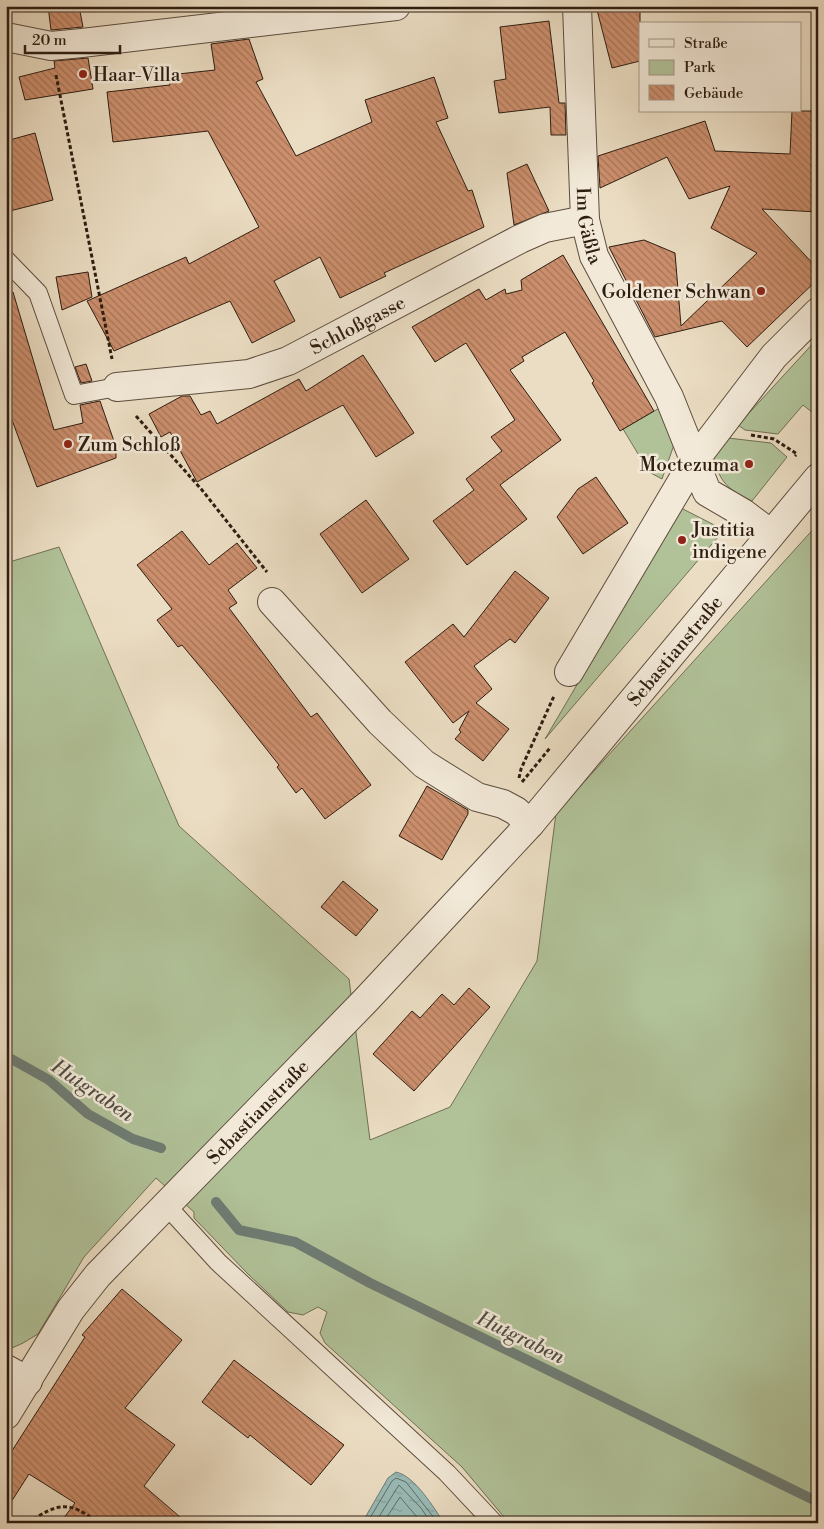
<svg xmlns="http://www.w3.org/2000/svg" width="824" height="1529" font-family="'Libre Bodoni',serif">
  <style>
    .green { fill: #b1c299; stroke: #707055 }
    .water { fill: url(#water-ripples); stroke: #6e7c74 }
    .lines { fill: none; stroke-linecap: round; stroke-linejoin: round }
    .shore { stroke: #636c64; stroke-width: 1 }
    .stream { stroke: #6e7c74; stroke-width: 10 }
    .building { fill: url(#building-back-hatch); stroke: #2e1d11 }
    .service-casing { stroke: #5d4d3e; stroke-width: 20 }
    .minor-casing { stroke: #5d4d3e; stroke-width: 30 }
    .tertiary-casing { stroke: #5d4d3e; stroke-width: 30 }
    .path { stroke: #2e1d11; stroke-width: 3; stroke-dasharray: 4 2.5; stroke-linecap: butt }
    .service { stroke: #f2e9d8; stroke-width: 18 }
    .minor { stroke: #f2e9d8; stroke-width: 28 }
    .tertiary { stroke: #f2e9d8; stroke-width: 28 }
    .poi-dot { fill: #8f2418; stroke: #f2e9d8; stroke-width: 2 }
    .labels { text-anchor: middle; stroke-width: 5; stroke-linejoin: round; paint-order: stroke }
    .poi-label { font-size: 19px; fill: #2e1d11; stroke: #f2e9d8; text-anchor: start }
    .street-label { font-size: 19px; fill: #2e1d11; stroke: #f2e9d8 }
    .water-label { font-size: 20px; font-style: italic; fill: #4e4c43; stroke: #f2e9d8 }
  </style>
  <defs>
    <pattern id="water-ripples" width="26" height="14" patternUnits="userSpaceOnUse" patternTransform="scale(1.25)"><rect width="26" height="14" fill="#98bbb6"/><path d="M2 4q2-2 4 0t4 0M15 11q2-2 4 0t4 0" fill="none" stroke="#83a09b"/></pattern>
    <pattern id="building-back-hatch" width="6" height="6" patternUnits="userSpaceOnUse" patternTransform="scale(1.25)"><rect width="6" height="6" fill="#cc8f6d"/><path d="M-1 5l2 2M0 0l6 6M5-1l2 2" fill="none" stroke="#a67458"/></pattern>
  </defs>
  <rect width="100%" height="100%" fill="#ebddc3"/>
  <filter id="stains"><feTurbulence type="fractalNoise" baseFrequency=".004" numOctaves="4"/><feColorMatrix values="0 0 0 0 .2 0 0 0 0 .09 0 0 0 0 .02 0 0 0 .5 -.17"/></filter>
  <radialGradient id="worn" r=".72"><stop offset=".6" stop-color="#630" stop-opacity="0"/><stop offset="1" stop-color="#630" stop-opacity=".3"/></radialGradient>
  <path class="green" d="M818,338L817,416L803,405L778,434L745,430L738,425Z
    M663,406L676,439L662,479L649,472L623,429Z
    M728,438L771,443L787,457L752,501C730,491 718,482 714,456Z
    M681,508L724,530L545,739Z
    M818,524V1523H509L462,1467L325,1343L320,1333L327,1312L318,1307L303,1315L288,1312L247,1273L194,1218V1212L156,1178L84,1257L38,1334L23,1343L12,1348L6,1347V563L59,547L179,826L349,979L370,1140L450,1107L537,961L556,813Z"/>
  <path class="water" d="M396,1472C415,1476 434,1508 444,1523H362L388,1478Z"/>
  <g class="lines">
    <path class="shore" d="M367,1523L392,1481L396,1478L406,1482L438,1523
      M375,1523L399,1485L421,1508L431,1523
      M383,1523L400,1497L422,1523"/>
    <path class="stream" d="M6,1056L49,1080L88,1114L133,1139L161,1148
      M216,1202L239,1230L295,1242L370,1283L818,1502"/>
  </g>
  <path class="building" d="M48,6H79L83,27L51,30Z
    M596,6H640V61L612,68Z
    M549,21L559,103H565L566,135H551L550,107L499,113L494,81L506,79L500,27Z
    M249,39L263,79L256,82L296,156L372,122L365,100L434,77L448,118L436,122L468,191L472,190L484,227L384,273L386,276L340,298L320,257L274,281L295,321L252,343L230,301L114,351L87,301L186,257L189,264L259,227L208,131L113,142L107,92L170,85L169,75L215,70L211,44Z
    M88,58L93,89L25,100L19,77L55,68L54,61Z
    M792,111H818V212L762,209L818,269V279L747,347L722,321L655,337L609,247L644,240L675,253L681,326L757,253L711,228L730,186L689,199L667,157L600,188L598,156L705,121L715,151L790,154Z
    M35,133L53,200L6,212V141Z
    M527,164L549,211L514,225L507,173Z
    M563,255L654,411L620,431L592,383L594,381L565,332L522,357L524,361L510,370L561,440L500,485L527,519L467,565L433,521L474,490L466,479L502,451L491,437L515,420L466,343L435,362L412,327L479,289L486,300L505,289L506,294L522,290L521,280Z
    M88,272L92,297L62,310L56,277Z
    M13,292L54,430L83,423L80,405L100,401L116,447V458L37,487L6,404V293Z
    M363,355L414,433L376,457L343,405L197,482L170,432L161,437L149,414L182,396H190L201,415L210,411L217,424L299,379L306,391Z
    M86,364L92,381L81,383L75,367Z
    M596,477L628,523L583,554L557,517L578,489Z
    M366,500L409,559L362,593L320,534Z
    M182,531L209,565L237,543L257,568L228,590L237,603L229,608L311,717L317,713L371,785L325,819L302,788L296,793L277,767L279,765L222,693L182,645L178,647L157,620L172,609L137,565Z
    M515,571L549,598L515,643L510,639L474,666L492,689L476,703L509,729L483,761L455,739L461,732L459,730L469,711L453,723L405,662L453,624L464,637Z
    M427,786L468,810V814L442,860L399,836Z
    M343,881L378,910L356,936L321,907Z
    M469,988L490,1007L414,1091L373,1054L412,1011L420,1018L442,994L454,1005Z
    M122,1289L182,1340L125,1408L175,1445L144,1486L187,1523H60L75,1503L29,1474L6,1510V1460L85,1337L82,1335Z
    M234,1360L344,1445L311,1485L250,1435L248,1438L202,1402Z"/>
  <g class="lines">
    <defs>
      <path id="service" d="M6,260L38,293L74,395L117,387
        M166,1205L218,1262L447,1473L494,1523"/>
      <g id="minor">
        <path id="s1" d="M577,6L585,220L594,256L669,397L707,492L743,513L771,534"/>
        <path d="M6,37L51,46L82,43L396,6"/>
        <path id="s2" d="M117,387L249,374L288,361L520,239L545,228L585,220"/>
        <path d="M272,602L380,722L424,764L477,797L503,804L516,811L530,824"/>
        <path d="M569,672L694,461L774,356L818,312"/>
        <path d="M6,1369L28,1381"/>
      </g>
      <g id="tertiary">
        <path id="s3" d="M6,1415L71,1309L98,1275L366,1000L530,824L818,478"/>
      </g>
    </defs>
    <use href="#service" class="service-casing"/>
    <use href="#minor" class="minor-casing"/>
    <use href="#tertiary" class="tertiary-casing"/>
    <path class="path" d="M56,75L112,359
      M136,416L202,490L267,572
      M751,435L774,439L797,454L795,456
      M519,778L521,769L554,696
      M522,782L550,748
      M28,1523C56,1504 69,1499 98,1523"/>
    <use href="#service" class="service"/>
    <use href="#minor" class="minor"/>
    <use href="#tertiary" class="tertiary"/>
  </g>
  <g class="poi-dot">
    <circle cx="83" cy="74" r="5"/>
    <circle cx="761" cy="291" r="5"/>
    <circle cx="68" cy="444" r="5"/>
    <circle cx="749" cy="464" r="5"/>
    <circle cx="682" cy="540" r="5"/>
  </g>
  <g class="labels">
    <g class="poi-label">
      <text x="93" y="81">Haar-Villa</text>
      <text x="751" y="298" text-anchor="end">Goldener Schwan</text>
      <text x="78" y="451">Zum Schloß</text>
      <text x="739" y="471" text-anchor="end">Moctezuma</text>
      <text x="692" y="536">Justitia<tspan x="692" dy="22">indigene</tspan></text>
    </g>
    <g class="street-label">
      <text dy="7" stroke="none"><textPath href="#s1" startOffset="220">Im Gäßla</textPath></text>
      <text dy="7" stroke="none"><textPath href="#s2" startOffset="252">Schloßgasse</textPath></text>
      <text dy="7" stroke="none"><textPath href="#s3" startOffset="1018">Sebastianstraße</textPath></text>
      <text dy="7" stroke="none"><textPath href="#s3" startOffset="396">Sebastianstraße</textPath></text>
    </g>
    <g class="water-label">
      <text transform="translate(93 1090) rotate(34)" y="7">Hutgraben</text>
      <text transform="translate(521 1337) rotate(26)" y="7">Hutgraben</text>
    </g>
  </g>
  <rect width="824" height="1529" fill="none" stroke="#ebddc3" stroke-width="25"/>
  <rect x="8" y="8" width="809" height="1514" fill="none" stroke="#2e1d11" stroke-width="2.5"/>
  <rect x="12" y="12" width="799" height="1504" fill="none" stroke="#2e1d11"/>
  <rect x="639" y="22" width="162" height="90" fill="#f2e9d8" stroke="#a49788"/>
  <rect x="649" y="39" width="25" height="8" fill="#f2e9d8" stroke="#a49788"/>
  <text x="684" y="48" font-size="15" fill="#2e1d11">Straße</text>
  <rect x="649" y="60" width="25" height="15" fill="#b1c299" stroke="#a49788"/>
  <text x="684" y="72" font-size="15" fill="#2e1d11">Park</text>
  <rect x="649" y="85" width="25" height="15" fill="url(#building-back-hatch)" stroke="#a49788"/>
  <text x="684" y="98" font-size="15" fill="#2e1d11">Gebäude</text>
  <path d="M25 45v8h95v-8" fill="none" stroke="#2e1d11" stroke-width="2.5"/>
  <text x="32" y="45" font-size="15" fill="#2e1d11" stroke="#f2e9d8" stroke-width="4" paint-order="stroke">20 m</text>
  <rect width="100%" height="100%" filter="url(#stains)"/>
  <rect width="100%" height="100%" fill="url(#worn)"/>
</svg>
